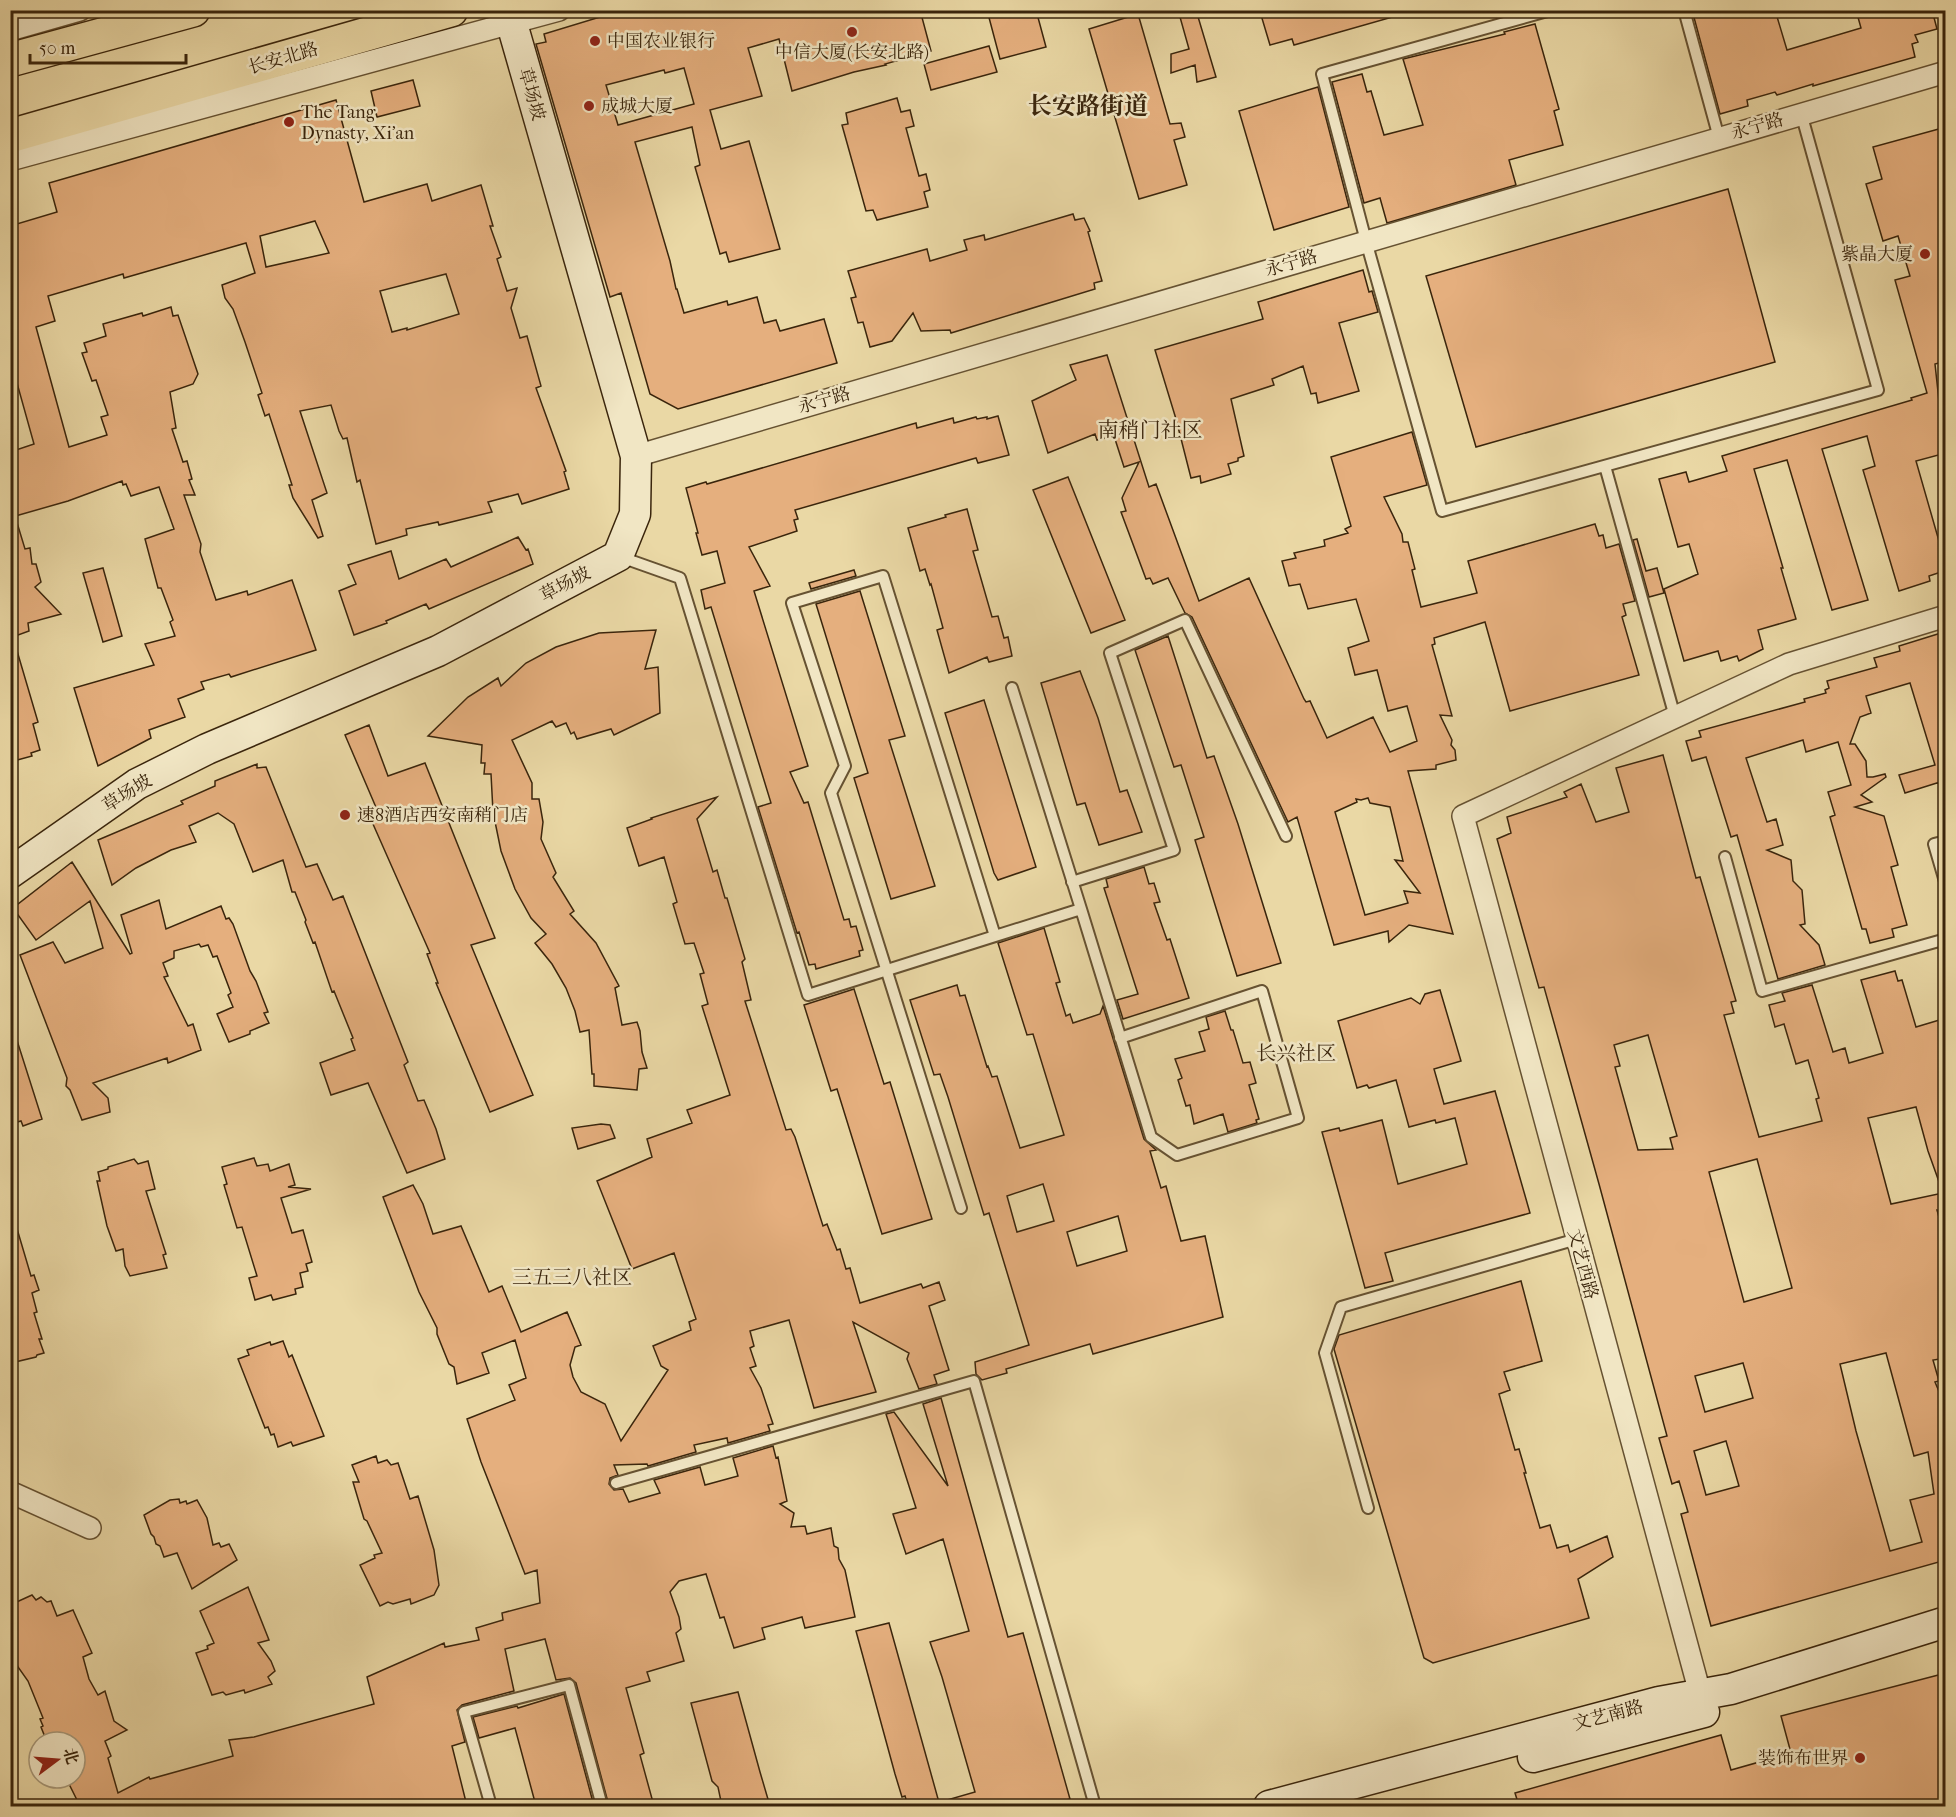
<svg xmlns="http://www.w3.org/2000/svg" width="1956" height="1817" font-family="'IM FELL French Canon','Noto Serif SC',serif">
  <style>
    .building { fill: #e5af7e; stroke: #3a250c; stroke-width: 1.5; fill-rule: evenodd }
    .lines { fill: none; stroke-linecap: round; stroke-linejoin: round }
    .lane-casing { stroke: #665232; stroke-width: 14 }
    .street-casing { stroke: #665232; stroke-width: 24 }
    .secondary-casing { stroke: #3a250c; stroke-width: 33 }
    .primary-casing { stroke: #3a250c; stroke-width: 36 }
    .lane { stroke: #f1e6c4; stroke-width: 10 }
    .street { stroke: #f1e6c4; stroke-width: 21 }
    .secondary { stroke: #f1e6c4; stroke-width: 30 }
    .primary { stroke: #ead8a5; stroke-width: 33 }
    .poi-dot { fill: #8f2418; stroke: #f1e6c4; stroke-width: 2 }
    .labels { text-anchor: middle; stroke-width: 5; stroke-linejoin: round; paint-order: stroke }
    .poi-label { font-size: 18px; fill: #3a250c; stroke: #f1e6c4; text-anchor: start }
    .street-label { font-size: 18px; fill: #3a250c; stroke: #f1e6c4 }
    .neighbourhood-label { font-size: 20px; fill: #3a250c; stroke: #f1e6c4 }
    .quarter-label { font-size: 21px; fill: #3a250c; stroke: #f1e6c4 }
    .district-label { font-size: 24px; font-weight: bold; fill: #3a250c; stroke: #f1e6c4 }
  </style>
  <rect width="100%" height="100%" fill="#ead8a5"/>
  <filter id="stains"><feTurbulence type="fractalNoise" baseFrequency=".00333" numOctaves="4"/><feColorMatrix values="0 0 0 0 .2 0 0 0 0 .09 0 0 0 0 .02 0 0 0 .5 -.17"/></filter>
  <radialGradient id="worn" r=".72"><stop offset=".6" stop-color="#630" stop-opacity="0"/><stop offset="1" stop-color="#630" stop-opacity=".3"/></radialGradient>
  <path class="building" d="M623,10H920L931,51L885,64L886,65L854,72L792,91L779,39L748,48L762,96L710,110L721,149L749,141L780,249L729,262L726,252L720,254L695,167L700,165L692,127L635,142L670,261L676,289H677L684,313L727,301L728,305L757,297L764,323L776,320L780,331L824,319L837,363L678,409L650,394L621,293L610,297L536,44L546,42L544,34ZM684,68L694,104L618,125L606,85L664,70L665,73Z
    M987,10H1036L1046,47L1000,59Z
    M1178,10H1196L1216,77L1197,82L1195,65L1171,73V54L1189,49Z
    M1275,10H1395L1396,16L1294,45L1292,39L1270,45L1261,15Z
    M1692,10H1775L1787,50L1861,28L1856,10H1932L1937,29L1915,35L1918,42L1912,44L1915,57L1813,86V84L1777,95L1775,92L1747,100L1748,106L1720,114Z
    M1138,14L1170,124L1181,123L1185,137L1174,140L1187,185L1139,199L1089,29Z
    M1535,24L1559,109L1554,111L1563,145L1509,160L1516,185L1387,223L1380,198L1364,203L1332,82L1362,74L1367,92L1371,91L1384,135L1423,125L1403,59L1505,34L1504,32Z
    M989,46L997,72L931,90L924,64Z
    M413,80L420,106L377,117L371,91Z
    M1318,87L1349,207L1274,230L1239,111Z
    M897,98L901,112L910,110L914,126L906,128L919,176L926,174L930,190L924,192L928,207L877,220L873,210L866,211L842,125L848,124L846,113Z
    M336,100L364,202L427,184L432,201L481,185L493,226H490L501,257L497,259L507,291L517,288L511,308L520,338L527,336L541,386L536,388L566,471L564,472L569,489L522,504L518,494L488,502L492,512L439,525L438,522L406,529L407,535L376,544L360,480L357,482L347,438L343,439L339,431L331,405L300,411L327,493L312,500L323,536L318,538L293,498L289,485H292L269,414L265,416L258,395L262,393L245,342L233,309L225,298L222,285L255,273L246,243L124,278L123,274L48,296L55,321L36,327L69,447L107,435L101,417L108,415L96,380L92,381L82,353L87,352L84,343L106,336L103,324L142,313L143,316L171,307L173,316L178,315L198,374L193,384L170,392L176,428L172,429L183,462L187,461L192,479L189,480L195,495H184L201,544L200,552L216,600L247,591L248,595L292,580L316,650L231,677L229,674L201,682L204,689L178,699L185,717L149,730L151,738L98,766L74,688L154,665L145,644L175,636L170,622L173,620L161,588H158L145,539L174,529L159,487L131,496L126,484L123,485L122,481L68,501L12,517L15,516L25,549L30,548L32,564H36L41,582L35,587L61,614L28,623L29,631L10,638V452L34,444L10,358V226L57,212L49,183ZM315,221L329,253L266,267L260,236ZM446,274L459,314L407,330V328L392,332L380,291Z
    M1946,127V361L1935,364L1939,401L1946,399V453L1916,461L1945,562L1939,563L1941,572L1929,576L1930,581L1899,591L1863,470L1875,466L1867,436L1822,449L1868,600L1832,610L1787,460L1754,469L1783,568H1781L1796,619L1758,630L1763,649L1739,661L1737,656L1721,661L1718,651L1684,661L1664,589L1698,574L1689,544L1678,547L1659,479L1686,472L1689,482L1727,471L1722,456L1912,400L1911,398L1927,393L1895,280L1910,276L1898,236L1883,241L1866,184L1882,179L1873,147Z
    M1728,189L1775,362L1476,447L1426,276Z
    M1073,214L1075,220L1084,218L1090,231L1088,232L1102,281L1094,283L1095,289L951,333L950,330L921,331L913,313L892,341L870,347L863,322L858,323L851,298L856,297L848,271L927,249L930,261L967,250L964,240L984,235L985,240Z
    M1363,270L1369,292L1372,291L1378,312L1339,323L1359,391L1318,403L1316,393L1311,394L1303,366L1272,379L1274,385L1231,399L1244,456L1238,458V461L1228,464L1231,474L1201,483L1200,476L1191,478L1176,419L1155,350L1263,319L1258,302Z
    M1107,355L1149,487L1156,484L1199,601L1249,578L1304,699L1306,702L1310,701L1327,738L1373,717L1390,752L1417,741L1407,706L1388,711L1377,670L1355,675L1348,648L1369,641L1356,599L1308,609L1300,584L1289,586L1282,561L1296,558L1294,553L1325,546L1324,540L1348,533L1345,529L1351,526L1331,457L1412,432L1427,485L1384,497L1402,534L1403,542H1408L1415,569L1412,570L1421,607L1477,593L1468,561L1595,524L1599,536L1603,535L1606,548L1619,544L1635,601L1623,604L1626,615L1622,617L1639,675L1510,711L1485,622L1434,638L1435,644L1432,645L1452,716L1440,715L1452,740L1451,745L1455,750L1456,760L1436,765V769L1408,771L1453,934L1409,925L1389,942L1388,931L1334,945L1297,817L1288,822L1192,617L1185,613L1168,578L1153,584L1150,578L1146,579L1121,512L1126,511L1122,498L1139,462L1124,467L1114,436L1097,440L1095,434L1048,453L1032,401L1076,380L1070,365ZM1368,798L1370,803L1390,807L1403,861L1395,860L1420,893L1404,891L1408,903L1365,915L1335,812L1357,802L1356,799L1361,800Z
    M998,416L1009,455L978,463L976,458L795,510L798,519L794,520L797,531L749,547L770,586L754,591L808,766L790,772L804,803L808,802L844,920L849,919L851,927L856,926L863,950L859,951L860,956L816,969L815,964L809,965L799,932L797,933L758,807L771,803L711,607L705,609L701,590L725,583L717,551L702,555L696,533H698L686,488L706,482L707,484L916,423L917,428L953,418L954,423L976,417L977,419L987,417V419Z
    M1068,477L1125,620L1091,633L1033,490Z
    M967,509L978,550L973,551L992,617L998,616L1004,638L1008,637L1012,656L989,662L987,657L949,673L937,630L943,628L931,584L930,585L925,569L920,571L908,528L946,517L945,515Z
    M518,537L526,550L528,549L533,564L429,609L426,604L386,621L387,623L354,635L339,591L356,584L348,565L391,551L399,579L446,559L451,567Z
    M1637,539L1646,571L1657,568L1664,593L1649,597L1633,540Z
    M103,568L122,636L103,642L83,573Z
    M854,570L856,576L811,589L809,583Z
    M860,591L905,736L889,740L935,886L891,899L854,778L868,773L816,604Z
    M656,630L645,669L658,667L660,713L614,735L611,729L577,739L574,732L571,734L566,723L556,727L552,721L512,740L532,783V799H539L543,822L541,839L556,873L553,877L574,911L570,914L596,943L619,986L615,988L622,1025L637,1022L640,1031L642,1052L647,1068L639,1069L637,1090L594,1086V1074H592L589,1030L580,1032L575,1011L566,988L552,964L535,943L546,934L531,918L515,889L501,851L493,812L491,774H484L485,763H481L482,745L428,736L468,697L498,678L501,686L526,663L556,647L599,633Z
    M1941,633L1946,650V786L1941,787L1940,782L1905,793L1899,775L1935,765L1910,683L1866,696L1871,713L1860,717L1850,744H1855L1866,761L1867,777H1873L1885,774L1886,777L1861,795L1872,802L1855,807L1884,816L1898,865L1891,867L1907,925L1892,929L1894,937L1870,943L1866,929H1862L1830,817L1835,815L1828,792L1851,785L1838,742L1806,752L1803,740L1746,758L1767,822L1776,819L1783,845L1767,850L1791,860L1793,881L1802,890L1805,924L1800,925L1819,945L1825,965L1778,979L1737,835L1731,837L1706,757L1692,761L1686,741L1701,737L1699,731L1805,702L1804,699L1826,693L1825,690L1829,688L1827,681L1877,667L1874,658L1900,651L1899,646Z
    M1168,636L1207,758L1214,756L1238,824L1281,963L1237,976L1195,840L1204,837L1181,765L1174,767L1135,650Z
    M15,644L38,722L33,724L40,750L31,753L32,756L10,762V645Z
    M1080,671L1098,718L1120,792L1127,790L1142,832L1099,845L1085,803L1077,805L1041,683Z
    M984,700L1036,867L998,880L994,873L945,713Z
    M369,725L388,776L425,763L495,938L471,945L533,1095L490,1112L436,983H438L427,954L430,953L369,815L378,812L345,735Z
    M1663,755L1696,878L1700,877L1736,1001L1731,1002L1734,1013L1724,1015L1759,1137L1822,1121L1816,1099L1819,1098L1808,1060L1796,1064L1784,1024L1775,1027L1769,1005L1785,1001L1782,993L1812,985L1833,1052L1845,1048L1849,1063L1883,1053L1861,980L1895,971L1898,981L1902,980L1916,1027L1946,1018V1211L1937,1210L1946,1242V1358L1933,1360L1939,1381L1935,1382L1946,1408V1560L1711,1626L1681,1514L1688,1512L1679,1481L1672,1484L1659,1438L1667,1436L1599,1184L1544,987L1539,988L1497,839L1511,833L1507,817L1567,797L1564,792L1581,784L1596,822L1629,812L1616,768ZM1648,1035L1677,1136L1670,1138L1673,1149L1638,1150L1615,1067L1620,1066L1614,1045ZM1916,1107L1928,1151L1943,1193L1891,1204L1868,1118ZM1757,1159L1792,1288L1744,1302L1709,1172ZM1886,1353L1914,1456L1928,1452L1934,1494L1910,1500L1922,1542L1890,1551L1856,1431L1840,1364ZM1743,1363L1753,1398L1705,1412L1695,1376ZM1726,1441L1739,1486L1706,1495L1694,1451Z
    M257,764V768L266,767L306,867L317,864L333,900L343,896L408,1062L404,1065L418,1101L424,1100L436,1129L445,1159L407,1173L368,1083L331,1095L320,1063L355,1050L351,1039L353,1038L334,991L332,992L315,942L313,943L305,922L306,920L295,892H292L283,860L253,872L234,824L218,813L189,826L196,842L171,850L136,868L112,885L98,840L183,804L181,801L215,786V781Z
    M717,797L697,819L713,872L717,870L725,898H727L745,959L742,962L751,1000L745,1001L786,1130L791,1129L795,1137L823,1226L827,1224L837,1250L840,1249L846,1269L850,1268L860,1303L921,1284L923,1288L939,1282L945,1300L929,1306L949,1370L934,1375L937,1384L919,1389L907,1359L909,1353L853,1322L876,1392L814,1408L789,1320L750,1331L754,1346L750,1348L756,1366L750,1368L761,1388L773,1424L768,1425L770,1431L728,1443L727,1438L694,1445L696,1452L648,1466L647,1464L614,1465L618,1475L610,1478L609,1484L614,1490L623,1489L629,1502L660,1493L654,1480L700,1467L705,1485L738,1476L733,1458L773,1446L776,1458L778,1457L787,1501L780,1504L794,1513L791,1527L805,1526L807,1534L831,1528L834,1546L838,1548L839,1559L845,1570L855,1617L805,1628L802,1617L762,1628L765,1639L734,1648L724,1617L720,1618L706,1574L679,1581L670,1592L679,1617L681,1629L676,1633L684,1661L647,1672L650,1681L626,1688L644,1753L640,1755L654,1806H609L576,1683L570,1678L556,1680L545,1639L505,1649L514,1691L462,1705L457,1710L465,1742L452,1746L467,1806H80L66,1778H75V1742H47L41,1727L43,1726L40,1719L43,1718L28,1681L18,1667L10,1647V1605L32,1595L36,1600L41,1597L47,1602L51,1601L57,1616L73,1610L92,1653L83,1657L89,1679L98,1695L105,1691L114,1721L127,1730L105,1741L111,1756L108,1758L118,1793L149,1777L150,1779L233,1756L229,1740L254,1737L374,1704L367,1677L444,1643L445,1647L479,1640L476,1628L503,1620L502,1613L540,1603L537,1570L525,1574L481,1462L467,1419L515,1400L509,1385L526,1378L515,1340L482,1353L489,1373L457,1384L454,1367L449,1364L437,1334V1328L419,1292L383,1197L413,1185L423,1204L433,1234L461,1226L489,1292L502,1286L521,1332L567,1312L581,1345L575,1347L570,1365L573,1377L581,1392L605,1404L621,1441L668,1370L661,1366L653,1346L691,1330L689,1322L696,1319L674,1253L632,1269L597,1181L652,1157L647,1139L692,1123L687,1110L730,1095L702,1006L708,1004L700,974L704,973L694,943L685,944L673,904L677,902L664,857L639,866L627,828L652,819L651,818Z
    M72,862L130,954L132,953L121,915L159,900L166,929L221,906L226,919L229,918L233,924L250,971L256,981L268,1012L264,1013L269,1023L250,1031V1034L229,1042L217,1014L233,1007L228,995L231,993L217,956L213,957L208,945L201,947L199,944L174,951V958L163,963L168,976L164,977L188,1026L193,1024L201,1050L168,1063L167,1058L93,1083L108,1098L110,1112L82,1120L70,1090L66,1086L67,1078L20,955L53,942L65,963L103,948L90,901L36,940L13,908Z
    M1144,867L1149,884L1154,883L1160,902L1154,903L1167,940L1170,939L1189,998L1123,1019L1117,1000L1138,994L1104,888L1108,887L1106,879Z
    M1044,928L1060,982L1056,983L1066,1016L1070,1014L1073,1023L1100,1014L1103,1006L1144,1139L1156,1150L1150,1151L1161,1188L1166,1186L1181,1241L1205,1236L1223,1317L1093,1354L1090,1344L1006,1369L1007,1373L982,1380L976,1374L975,1362L1029,1345L989,1213L984,1215L948,1097L940,1074L934,1075L910,1000L957,985L960,996L965,995L987,1067L988,1066L992,1077L997,1076L1020,1148L1064,1135L1033,1034L1027,1035L998,943ZM1043,1184L1054,1221L1017,1232L1007,1196ZM1118,1216L1127,1251L1077,1266L1067,1232Z
    M854,989L884,1084L890,1082L932,1219L882,1234L837,1089L831,1091L804,1005Z
    M1440,990L1461,1061L1434,1069L1444,1104L1495,1091L1530,1213L1385,1253L1393,1281L1365,1288L1322,1132L1339,1128L1340,1131L1382,1120L1398,1184L1467,1164L1455,1118L1436,1123L1435,1120L1409,1127L1396,1080L1369,1088L1367,1085L1357,1088L1338,1021L1411,998L1420,1004L1425,994Z
    M1225,1011L1231,1030H1233L1243,1063L1250,1062L1256,1083L1249,1085L1259,1119L1256,1120L1257,1123L1228,1132L1223,1114L1194,1124L1190,1105L1186,1106L1178,1080L1182,1078L1175,1059L1205,1051L1199,1032L1209,1029L1206,1017Z
    M14,1031L42,1119L23,1126L21,1121L10,1124V1032Z
    M601,1124L610,1125L615,1138L578,1149L572,1128Z
    M254,1158L257,1166L268,1164L270,1171L289,1164L295,1185L288,1187L311,1189L281,1198L292,1233L303,1230L312,1262L306,1264L308,1271L300,1273L303,1287L295,1289L296,1294L273,1300L271,1295L255,1300L249,1278L257,1276L242,1227L237,1228L224,1185L227,1184L222,1167Z
    M134,1159L138,1164L148,1161L155,1189L146,1191L166,1254L163,1255L167,1268L130,1276L125,1266L123,1249L116,1251L107,1226L97,1181H100L98,1172L108,1169V1167Z
    M15,1222L31,1276L34,1275L39,1290L32,1293L37,1312L34,1313L42,1339H39L44,1353L37,1355L36,1357L15,1362L10,1342V1223Z
    M1521,1281L1542,1361L1504,1372L1510,1390L1499,1394L1515,1450L1519,1449L1526,1473H1524L1540,1528L1550,1525L1557,1548L1568,1545L1570,1552L1607,1536L1613,1557L1578,1579L1589,1618L1433,1663L1424,1658L1334,1349L1339,1335Z
    M283,1341L289,1357L292,1355L324,1436L293,1446L291,1442L278,1447L274,1434L271,1435L268,1427L265,1428L238,1359L249,1355L247,1350L270,1342L271,1345Z
    M941,1398L1008,1637L1023,1633L1070,1799L1043,1806H940V1802L975,1792L942,1677L930,1642L969,1631L943,1539L906,1554L893,1514L916,1508L886,1414L894,1412L948,1486L923,1404Z
    M376,1456L378,1463L387,1460L391,1465L398,1463L410,1499L418,1496L434,1550L439,1585L434,1595L411,1604L410,1599L393,1604L388,1602L380,1606L360,1565L375,1558L374,1555L382,1553L367,1521L364,1519L353,1482H359L352,1465Z
    M179,1499L180,1503L186,1501L187,1504L197,1500L207,1518L213,1545L219,1543L221,1547L229,1544L237,1560L192,1589L177,1553L164,1557L160,1546L156,1544L154,1537L151,1534L144,1515L170,1500Z
    M248,1587L269,1640L258,1643L271,1661L275,1671L268,1677L272,1684L245,1693L244,1690L226,1695L223,1692L212,1695L196,1653L208,1649L207,1646L214,1643L200,1611Z
    M889,1623L940,1806H908L905,1796L902,1797L895,1774L856,1631Z
    M1946,1673V1806H1519L1515,1793L1721,1735L1731,1770L1791,1753L1781,1716Z
    M738,1692L760,1772L770,1806H722L718,1787L712,1781L691,1703Z
    M564,1694L594,1806H536L515,1728L479,1738L473,1717L517,1706L518,1708Z"/>
  <g class="lines">
    <defs>
      <path id="lane" d="M1551,10L1322,74L1366,241L1442,511L1878,390L1801,113
        M1684,10L1719,138
        M1605,466L1675,717
        M618,556L680,578L808,995L1081,909L1012,688
        M1946,841L1934,844L1946,885
        M1725,857L1762,991L1946,939
        M1072,882L1174,850L1110,653L1185,620L1286,836
        M1081,909L1151,1137L1177,1155L1298,1118L1262,991L1120,1038
        M961,1208L831,793L845,766L792,603L883,576L995,936
        M616,1483L974,1381L1095,1806
        M1368,1508L1325,1353L1341,1307L1577,1239
        M491,1806L464,1712L569,1685L602,1806"/>
      <path id="street" d="M10,30L80,10
        M10,160L559,10
        M636,456L1946,72
        M10,1492L90,1528
        M1704,1708L1463,816L1789,664L1946,616"/>
      <path id="secondary" d="M10,873L137,784L207,749L438,651L618,556L635,514L636,456L508,10
        M1533,1757L1704,1712
        M1269,1806L1659,1702L1731,1689L1946,1622"/>
      <path id="primary" d="M10,60L193,10
        M10,136L451,10"/>
    </defs>
    <use href="#lane" class="lane-casing"/>
    <use href="#street" class="street-casing"/>
    <use href="#secondary" class="secondary-casing"/>
    <use href="#primary" class="primary-casing"/>
    <use href="#lane" class="lane"/>
    <use href="#street" class="street"/>
    <use href="#secondary" class="secondary"/>
    <use href="#primary" class="primary"/>
  </g>
  <g class="poi-dot">
    <circle cx="852" cy="32" r="6"/>
    <circle cx="595" cy="41" r="6"/>
    <circle cx="589" cy="106" r="6"/>
    <circle cx="289" cy="122" r="6"/>
    <circle cx="1925" cy="254" r="6"/>
    <circle cx="345" cy="815" r="6"/>
    <circle cx="1860" cy="1758" r="6"/>
  </g>
  <g class="labels">
    <g class="poi-label">
      <text x="607" y="47">中国农业银行</text>
      <text x="852" y="58" text-anchor="middle">中信大厦(长安北路)</text>
      <text x="601" y="112">成城大厦</text>
      <text x="301" y="118">The Tang<tspan x="301" dy="21">Dynasty, Xi'an</tspan></text>
      <text x="1913" y="260" text-anchor="end">紫晶大厦</text>
      <text x="357" y="821">速8酒店西安南稍门店</text>
      <text x="1848" y="1764" text-anchor="end">装饰布世界</text>
    </g>
    <g class="street-label">
      <text transform="translate(283 58) rotate(-16)" y="6">长安北路</text>
      <text transform="translate(532 94) rotate(74)" y="6">草场坡</text>
      <text transform="translate(1757 126) rotate(-16)" y="6">永宁路</text>
      <text transform="translate(1291 263) rotate(-16)" y="6">永宁路</text>
      <text transform="translate(824 400) rotate(-16)" y="6">永宁路</text>
      <text transform="translate(565 584) rotate(-28)" y="6">草场坡</text>
      <text transform="translate(127 793) rotate(-32)" y="6">草场坡</text>
      <text transform="translate(1583 1264) rotate(75)" y="6">文艺西路</text>
      <text transform="translate(1608 1715) rotate(-15)" y="6">文艺南路</text>
    </g>
    <g class="neighbourhood-label">
      <text x="1296" y="1060">长兴社区</text>
      <text x="572" y="1284">三五三八社区</text>
    </g>
    <g class="quarter-label">
      <text x="1150" y="437">南稍门社区</text>
    </g>
    <g class="district-label">
      <text x="1088" y="114">长安路街道</text>
    </g>
  </g>
  <rect width="1956" height="1817" fill="none" stroke="#ead8a5" stroke-width="36"/>
  <rect x="12" y="12" width="1932" height="1793" fill="none" stroke="#3a250c" stroke-width="3"/>
  <rect x="18" y="18" width="1920" height="1781" fill="none" stroke="#3a250c" stroke-width="1.5"/>
  <g transform="translate(57 1760) rotate(74)"><circle r="28" fill="#f1e6c4" stroke="#a8997a" stroke-width="1.5"/>
  <path d="M0-4.5L10 22L0 15L-10 22Z" fill="#8f2418"/>
  <text y="-9" font-size="16" font-weight="bold" text-anchor="middle" fill="#3a250c">北</text>
  </g>
  <path d="M30 54v9h156v-9" fill="none" stroke="#3a250c" stroke-width="3"/>
  <text x="39" y="54" font-size="18" fill="#3a250c" stroke="#f1e6c4" stroke-width="4.5" paint-order="stroke">50 m</text>
  <rect width="100%" height="100%" filter="url(#stains)"/>
  <rect width="100%" height="100%" fill="url(#worn)"/>
</svg>
